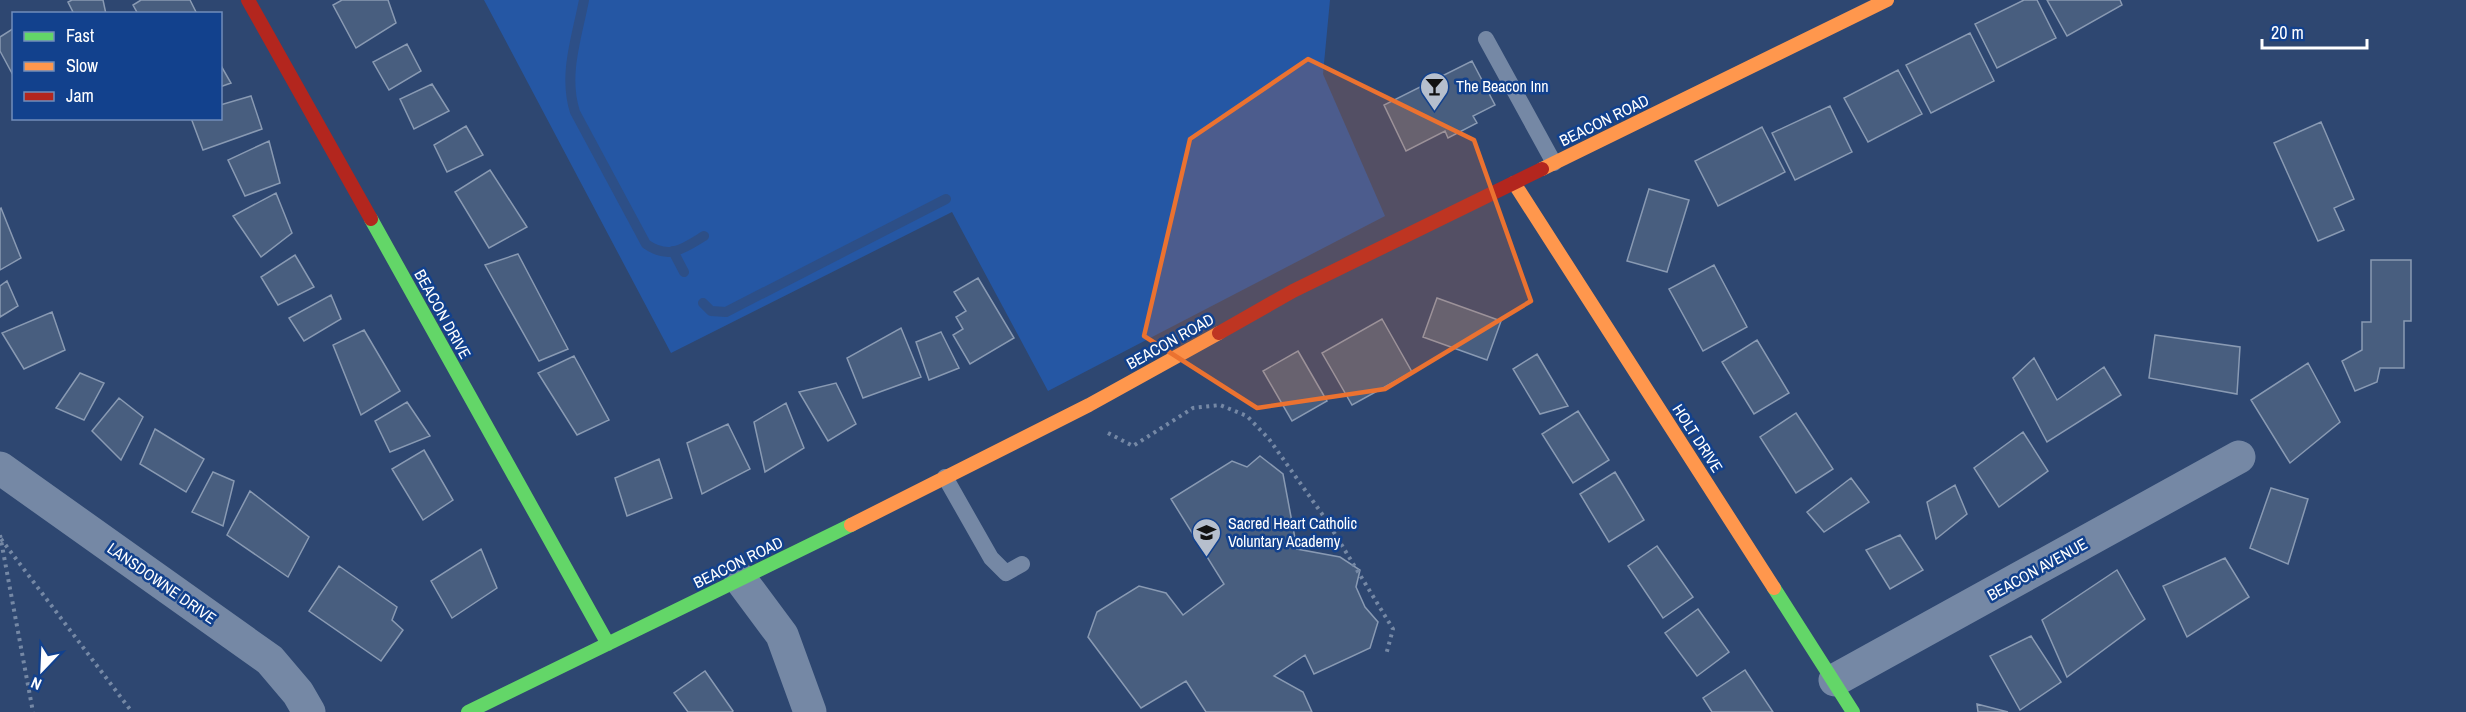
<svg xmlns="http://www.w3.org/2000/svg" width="2466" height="712" font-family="'Archivo Narrow',sans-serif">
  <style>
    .green { fill: #2557a4 }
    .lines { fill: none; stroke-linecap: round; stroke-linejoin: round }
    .stream { stroke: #2d4f87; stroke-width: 10 }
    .building { fill: #485e7f; stroke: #899ab3; stroke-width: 1.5 }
    .path { stroke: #7588a5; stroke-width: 4; stroke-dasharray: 3 4.5; stroke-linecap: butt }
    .lane { stroke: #7588a5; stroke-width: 16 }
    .street { stroke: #7588a5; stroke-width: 33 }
    .fast { stroke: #63d668; stroke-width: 14 }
    .slow { stroke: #ff974d; stroke-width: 14 }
    .jam { stroke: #b3261e; stroke-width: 14 }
    .marked { fill: #eb7230; fill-opacity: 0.2; stroke: #eb7230; stroke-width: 4.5; stroke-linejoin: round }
    .labels { text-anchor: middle; stroke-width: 5; stroke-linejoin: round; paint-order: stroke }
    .poi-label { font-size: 16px; fill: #fff; stroke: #12418d; text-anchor: start }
    .street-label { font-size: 16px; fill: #fff; stroke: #12418d }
  </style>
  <rect width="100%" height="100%" fill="#2e4771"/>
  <path class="green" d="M484,0H1330L1323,74L1385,216L1048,391L952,212L671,353Z"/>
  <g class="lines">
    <path class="stream" d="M584,0C577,37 563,75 575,112L646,244C669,260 683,249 704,236
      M673,251L684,272
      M703,303L711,311L726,312L946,199"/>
  </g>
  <path class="building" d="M72,0H103L106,14H74L68,2Z
    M141,0H190L197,14H138L133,5Z
    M342,0H388L396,23L356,48L333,5Z
    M2024,0H2037L2056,38L1997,68L1975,24Z
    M2047,0H2120L2122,5L2067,36Z
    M14,28V77L0,51V37Z
    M1970,33L1994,81L1931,113L1906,65Z
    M407,44L421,71L389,90L373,62Z
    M1472,61L1495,105L1473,116L1477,123L1448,138L1445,131L1406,151L1384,105Z
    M220,64L231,83L220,87Z
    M1898,70L1922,114L1868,142L1844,98Z
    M432,84L449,111L414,129L400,99Z
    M251,96L262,129L203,150L191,118H220V105Z
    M1830,106L1852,152L1795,180L1772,133Z
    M2321,122L2354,199L2334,208L2344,230L2318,241L2274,143Z
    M466,126L483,155L447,172L434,145Z
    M1762,127L1785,172L1718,206L1695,161Z
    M269,141L280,183L245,196L228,160Z
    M490,170L527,227L489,248L455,192Z
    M1649,189L1689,200L1667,272L1627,261Z
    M276,193L292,233L261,257L233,216Z
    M1,208L21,258L0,270V209Z
    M518,254L568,349L539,361L485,265Z
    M295,255L314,287L278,305L261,277Z
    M2371,260H2411V321H2404V368H2380L2377,382L2355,391L2342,361L2362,350V322H2371Z
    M1714,265L1747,327L1703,351L1669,289Z
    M978,278L1014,338L970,364L953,335L963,329L956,317L966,311L954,292Z
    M7,281L18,306L0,317V286Z
    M331,295L341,319L304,341L289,318Z
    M1437,298L1501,321L1487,360L1423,337Z
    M52,312L65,350L24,369L2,333Z
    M1382,319L1412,372L1352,405L1322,353Z
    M901,328L921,377L863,398L847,358Z
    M364,330L400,391L361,415L333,345Z
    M941,332L959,368L929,380L916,342Z
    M2155,335L2240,347L2237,394L2149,378Z
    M1757,340L1789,393L1754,414L1722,362Z
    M1298,351L1327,401L1292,421L1263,371Z
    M1537,354L1568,406L1540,414L1513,369Z
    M574,356L609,420L577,435L538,373Z
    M2034,358L2057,400L2104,367L2121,395L2047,442L2013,378Z
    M2308,363L2340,422L2290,463L2251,400Z
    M80,373L104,383L84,420L56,408Z
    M836,383L856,424L828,441L799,392Z
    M119,398L143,417L121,460L92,431Z
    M407,402L430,436L390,452L375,421Z
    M786,403L804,448L765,472L754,422Z
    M1578,411L1609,460L1573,483L1542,434Z
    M1796,413L1833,469L1796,493L1760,437Z
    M728,424L750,469L702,494L687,443Z
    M155,429L204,459L186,492L140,464Z
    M2023,432L2048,471L1999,507L1974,468Z
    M424,450L453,500L423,520L392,469Z
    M1260,456L1283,474L1297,549L1340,557L1360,570L1356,587L1365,607L1378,622L1370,648L1314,674L1305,655L1274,676L1303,692L1312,712H1206L1186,681L1141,708L1088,637L1097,612L1139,586L1166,593L1183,615L1224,584L1171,499L1232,461L1247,467Z
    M659,459L672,498L627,516L615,478Z
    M213,472L234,481L223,526L192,512Z
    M1615,472L1644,520L1609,542L1580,494Z
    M1851,478L1869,502L1824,532L1807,512Z
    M1955,485L1967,514L1936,539L1927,502Z
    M2271,488L2308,499L2288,564L2250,548Z
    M250,491L309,537L288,577L227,535Z
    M1900,535L1923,570L1890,589L1866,550Z
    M1657,546L1693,597L1663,618L1628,566Z
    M481,549L497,588L452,618L431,581Z
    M2225,558L2249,597L2187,637L2163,586Z
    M339,566L397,607L392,620L403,630L381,661L309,611Z
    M2117,570L2145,619L2067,677L2042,620Z
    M1698,609L1729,652L1697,676L1665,633Z
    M2031,636L2061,682L2020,710L1990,656Z
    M1745,670L1773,712H1712L1703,698Z
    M705,671L733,711L732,712H688L674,693Z
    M1977,704L2008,712H1978Z"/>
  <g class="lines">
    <path class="path" d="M1108,433L1133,446L1193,408L1220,405L1247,416L1269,439L1327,521L1393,629L1386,655
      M0,535L33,712
      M1,539L132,712"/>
    <path class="lane" d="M1486,39L1554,163
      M945,477L991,558L1006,573L1022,564"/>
    <path class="street" d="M0,468L270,660L298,693L309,712
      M741,580L782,635L810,712
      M1835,680L2239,457"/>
    <path class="fast" d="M371,219L608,644
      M1774,588L1853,712
      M468,712L851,525"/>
    <path class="slow" d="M1542,169L1887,0
      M1514,183L1774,588
      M851,525L1089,405L1219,333"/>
    <path class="jam" d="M248,0L371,219
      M1219,333L1293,291L1542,169"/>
  </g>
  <path class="marked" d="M1308,59L1474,140L1531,301L1385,389L1257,408L1144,336L1190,139Z"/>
  <defs>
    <symbol id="bar-pin" viewBox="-11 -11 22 30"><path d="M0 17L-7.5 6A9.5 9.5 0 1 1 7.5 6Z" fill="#b6bfcd" stroke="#12418d"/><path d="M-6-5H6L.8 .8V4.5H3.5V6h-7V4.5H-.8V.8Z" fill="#111"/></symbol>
    <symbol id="school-pin" viewBox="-11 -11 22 30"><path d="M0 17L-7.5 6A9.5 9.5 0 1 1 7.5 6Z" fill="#b6bfcd" stroke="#12418d"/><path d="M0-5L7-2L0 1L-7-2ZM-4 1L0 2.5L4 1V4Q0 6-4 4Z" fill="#111"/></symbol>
  </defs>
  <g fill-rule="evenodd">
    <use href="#bar-pin" x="1418" y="70" width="33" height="45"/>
    <use href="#school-pin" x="1190" y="516" width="33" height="45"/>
  </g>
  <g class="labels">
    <g class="poi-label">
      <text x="1456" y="92">The Beacon Inn</text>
      <text x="1228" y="529">Sacred Heart Catholic<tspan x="1228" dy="18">Voluntary Academy</tspan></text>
    </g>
    <g class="street-label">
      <text transform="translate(1604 120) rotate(-26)" y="6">BEACON ROAD</text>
      <text transform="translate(443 314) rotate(61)" y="6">BEACON DRIVE</text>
      <text transform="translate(1170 341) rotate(-29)" y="6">BEACON ROAD</text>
      <text transform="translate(1698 438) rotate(57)" y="6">HOLT DRIVE</text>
      <text transform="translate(738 562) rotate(-26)" y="6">BEACON ROAD</text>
      <text transform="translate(2037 569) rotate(-29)" y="6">BEACON AVENUE</text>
      <text transform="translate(162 583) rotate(35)" y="6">LANSDOWNE DRIVE</text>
    </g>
  </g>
  <rect x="12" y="12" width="210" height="108" fill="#12418d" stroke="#718dbb" stroke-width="1.5"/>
  <rect x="24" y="32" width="30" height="9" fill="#63d668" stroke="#718dbb" stroke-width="1.5"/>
  <text x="66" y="42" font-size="18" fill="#ffffff">Fast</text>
  <rect x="24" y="62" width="30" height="9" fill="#ff974d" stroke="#718dbb" stroke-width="1.5"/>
  <text x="66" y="72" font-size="18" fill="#ffffff">Slow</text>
  <rect x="24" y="92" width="30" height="9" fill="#b3261e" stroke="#718dbb" stroke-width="1.5"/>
  <text x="66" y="102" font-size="18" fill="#ffffff">Jam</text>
  <g transform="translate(42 670) rotate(203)" stroke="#12418d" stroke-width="4.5" paint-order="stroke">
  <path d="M0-4.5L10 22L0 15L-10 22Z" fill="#ffffff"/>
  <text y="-9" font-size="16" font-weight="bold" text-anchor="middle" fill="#ffffff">N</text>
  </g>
  <path d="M2262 39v9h105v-9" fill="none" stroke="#ffffff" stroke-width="3"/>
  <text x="2271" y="39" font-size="18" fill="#ffffff" stroke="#12418d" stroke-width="4.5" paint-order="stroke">20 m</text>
</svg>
